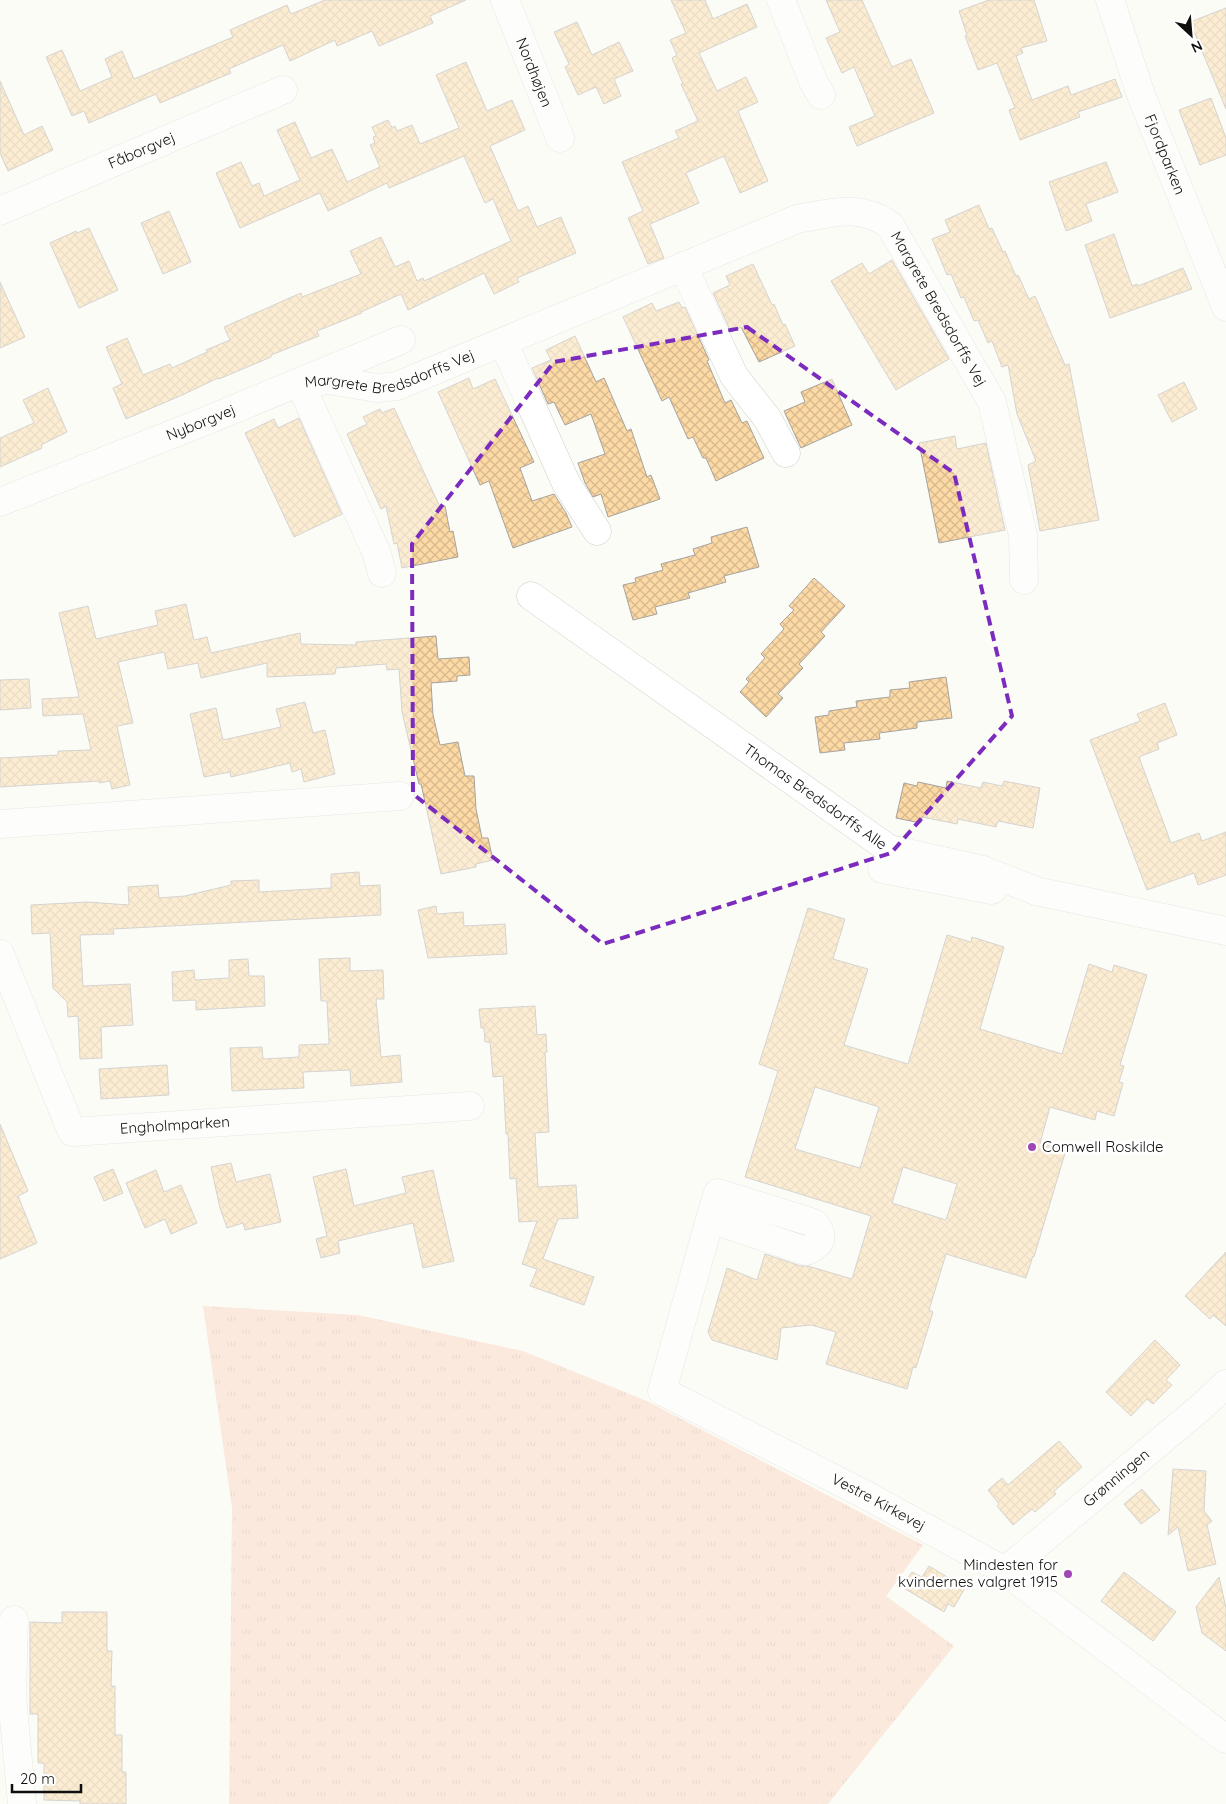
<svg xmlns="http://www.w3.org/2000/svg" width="1226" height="1804" font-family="Quicksand,sans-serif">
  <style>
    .grass { fill: url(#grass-tufts) }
    .building { fill: url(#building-cross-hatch); stroke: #a6a39f; fill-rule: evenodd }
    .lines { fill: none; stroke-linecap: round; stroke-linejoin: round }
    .minor-casing { stroke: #cecec9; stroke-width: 29 }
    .minor { stroke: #fff; stroke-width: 28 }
    .marked { fill: none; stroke: #7b2cbf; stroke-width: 4; stroke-dasharray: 10 6; stroke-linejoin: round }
    .poi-dot { fill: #9f47b3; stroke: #fff; stroke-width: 2 }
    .labels { text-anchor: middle; stroke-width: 5; stroke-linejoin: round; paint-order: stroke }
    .street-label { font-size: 15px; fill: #0f0f0d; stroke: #fff }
    .poi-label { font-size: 15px; fill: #0f0f0d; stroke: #fff; text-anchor: start }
  </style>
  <defs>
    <pattern id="grass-tufts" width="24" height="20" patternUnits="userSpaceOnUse" patternTransform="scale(1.25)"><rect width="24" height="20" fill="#fdd3bf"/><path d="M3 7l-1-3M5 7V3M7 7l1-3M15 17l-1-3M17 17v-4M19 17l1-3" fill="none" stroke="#d8b4a3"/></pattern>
    <pattern id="building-cross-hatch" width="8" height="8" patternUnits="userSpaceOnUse" patternTransform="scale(1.25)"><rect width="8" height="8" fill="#fcd9a5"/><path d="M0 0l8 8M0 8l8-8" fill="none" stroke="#d7b98d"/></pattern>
  </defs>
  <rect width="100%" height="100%" fill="#fcfcf7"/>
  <path class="grass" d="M203,1306L358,1315L523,1351L647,1401L923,1545L886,1596L954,1646L828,1804H229L232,1508Z"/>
  <path class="building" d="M325,0H466L430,16L433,23L379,46L372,31L337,46L335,40L290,61L283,45L229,69L231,73L160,103L156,94L89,123L84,111L72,116L46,57L62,50L80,91L112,77L105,59L122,51L134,79L233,37L230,30L287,5L291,14Z
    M671,0H705L713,19L747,4L757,27L699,53L717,91L746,77L758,102L738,111L768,181L740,193L724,156L686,173L699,203L650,224L664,258L648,264L628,218L643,211L622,162L679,138L675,131L698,121L681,84H683L672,58L677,55L670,40L686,33Z
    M826,0H862L892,67L911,59L934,113L857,146L849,127L875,116L854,67L842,73L826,38L840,32Z
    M989,0H1034L1047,41L1021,48L1023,53L1016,56L1032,100L1068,86L1071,95L1115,79L1122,97L1078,112L1080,117L1020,140L1009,110L1015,108L997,63L978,70L965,36L967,35L959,11Z
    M1226,8V109L1190,22Z
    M577,22L592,55L619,42L633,71L614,79L621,96L604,104L596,87L578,95L565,67L569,64L554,32Z
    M466,62L487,111L512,100L525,130L490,146L518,211L528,206L537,227L561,217L576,253L517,278L519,282L494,294L484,273L408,310L401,294L361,312L362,313L317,331L319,336L271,355V357L219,379L218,378L180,396L126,419L113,388L122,384L106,347L127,338L143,375L170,364L172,368L207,352L206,350L230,340L224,327L301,293L302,297L361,274L350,251L381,237L395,267L409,261L417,281L423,278L424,281L511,241L493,199L485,203L464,156L389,188L387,183L328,211L320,193L240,228L216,173L241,162L252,186L259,183L264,196L300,180L277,130L295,122L311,158L332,149L347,182L380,167L370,145L375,143L373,137L376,136L372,127L388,120L392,128L395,126L397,131L412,125L420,144L459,128L436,75Z
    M0,81L24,135L42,126L53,150L8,171L0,153Z
    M1211,98L1226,138V155L1200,165L1179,110Z
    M1106,162L1118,192L1086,204L1092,221L1066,231L1049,182Z
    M979,205L989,229L992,228L1003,252L1005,251L1016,276L1018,275L1029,299L1035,296L1065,365L1069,364L1099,520L1040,531L1028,465L1036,461L1017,414L1008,365L1002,367L992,341L988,343L978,320L974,321L964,297L961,298L951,274L947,275L932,239L950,232L945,220Z
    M169,211L191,262L163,274L141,223Z
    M89,228L118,290L79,308L50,243L76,231L77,233Z
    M1114,234L1132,286L1137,284L1138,286L1183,268L1192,289L1110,318L1085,245Z
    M892,260L949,359L896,390L831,281L862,263L869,274Z
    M753,264L772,305L774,304L783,325L785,324L795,346L759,362L741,327L731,332L713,293L730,285L726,276Z
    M0,282L25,337L0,348Z
    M679,302L682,308L685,307L709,360L707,361L725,403L731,400L742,423L747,421L764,458L716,481L706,458H703L693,437L688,439L669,397L662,401L623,317L652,303L656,311Z
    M575,336L596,382L604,378L627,431L631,429L647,477L651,475L660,499L608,517L601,494L593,497L585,483L578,463L605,454L591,414L565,425L554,402L548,404L532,368L551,360L546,350Z
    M469,378L473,389L495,379L534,462L520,468L532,501L554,494L566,513L572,527L513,548L489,481L480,485L438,392Z
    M832,379L852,425L801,448L784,411L805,402L801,392Z
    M1184,382L1197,409L1172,422L1158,395Z
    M48,388L67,432L41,445L42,448L0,467V438L34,423L23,400Z
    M394,408L440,507L445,506L450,532L453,531L458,557L402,568L397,543L394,544L386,506L381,509L347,434L367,424L363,417L380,409L382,413Z
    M299,418L342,514L294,537L245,433L274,419L278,428Z
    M955,436L957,449L986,443L1005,530L939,543L919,443Z
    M747,527L759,567L724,576L726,582L688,593L690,598L655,607L657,614L633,620L623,585L636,582L635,578L663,570L661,564L695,555L693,549L712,543L711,537Z
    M814,578L845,606L821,632L825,636L799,664L803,668L778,694L783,698L766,717L740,692L749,682L746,679L765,658L761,654L784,629L780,624L794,610L789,606Z
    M186,604L194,640L207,637L211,653L300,633L301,644L356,645V642L436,636L438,659L469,657L470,675L457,676V681L431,683L433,715L440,745L458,742L465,776H474L476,809L482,838H488L493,860L476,864V867L441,874L421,784H419L402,712L399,669L387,670L386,664L336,668L335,674L267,677V663L201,678L198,663L168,669L164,652L118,662L133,723L117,726L130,785L112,789L110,781L99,783V781L0,787V758L58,755V751L91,750L83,714L43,716L42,699L79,697L59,613L88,606L96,639L158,625L155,611Z
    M946,677L952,718L917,722V728L879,733L880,739L844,743L845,750L820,753L815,717L829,715V711L857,707L856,701L890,697V690L910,688L909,682Z
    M29,679L31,708L0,710V680Z
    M305,702L313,733L325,730L335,774L304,782L301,769L292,772L290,763L231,777L230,772L204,777L190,714L216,708L223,740L281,727L276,709Z
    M1165,703L1177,735L1157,743L1159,749L1139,757L1171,843L1199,833L1202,841L1226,832V875L1198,885L1194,873L1147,890L1090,740L1140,721L1137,714Z
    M947,781L981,788L983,782L1002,786L1004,781L1040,788L1033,828L998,821L996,827L958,819L957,824L922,817L921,823L896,818L904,783L917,786L918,782L946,788Z
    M359,872L360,886L380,885L381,915L113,929L114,934L80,935L83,986L130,984L133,1025L101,1027L102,1058L80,1059L78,1016L68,1017L67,1002L53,988L50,933L32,934L31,905L88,902L129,905L128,887L158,885L159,898L185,896L231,885V881L259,880V892L331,888V874Z
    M436,906L437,914L463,912L464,926L505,924L507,954L428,958L418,910Z
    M808,908L845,919L833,959L868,969L844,1045L908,1064L947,935L971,942L972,937L1004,947L980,1029L1062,1054L1089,964L1112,972L1114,965L1147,975L1120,1065L1124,1066L1119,1082L1123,1083L1114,1116L1097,1111L1095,1120L1050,1107L1040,1143L1066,1150L1034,1257L1033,1256L1026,1278L946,1254L929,1310L933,1312L916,1368L913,1367L907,1389L826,1364L836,1332L811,1325L781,1328L779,1348L777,1360L712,1340L708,1332L727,1268L757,1280L765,1254L801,1266H808L852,1279L871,1216L745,1177L778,1071L759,1064ZM815,1087L879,1107L860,1168L795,1149ZM903,1167L957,1184L946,1220L892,1203Z
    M350,958V971L383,970L384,999H376L381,1057L400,1055L402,1082L351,1086L350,1070L303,1072L304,1088L232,1091L230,1048L262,1047L263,1059L299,1057V1045L329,1044L327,1001H321L319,959Z
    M248,959L249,976H264L265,1006L196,1010V1000L173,1001L172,972L194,970L195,980L229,978V960Z
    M535,1006L537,1035L546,1034L547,1052H545L549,1132L535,1133L538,1187L576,1185L578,1218L558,1219L543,1259L594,1277L584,1305L530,1286L537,1269L522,1264L537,1221L519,1222L516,1178L510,1179L508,1134H506L503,1076L493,1077L490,1042H485L484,1028H481L479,1009Z
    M167,1065L169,1095L101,1099L99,1069Z
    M0,1124L28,1191L18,1196L37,1243L0,1259Z
    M231,1163L236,1182L270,1174L281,1222L245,1230L243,1223L227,1228L220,1208L211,1167Z
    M113,1169L123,1193L104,1201L94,1177Z
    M346,1169L354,1206L406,1193L402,1177L433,1170L454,1261L423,1268L413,1223L338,1241L340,1253L321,1258L316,1239L327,1236L313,1177Z
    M156,1170L164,1192L181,1185L197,1223L171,1234L165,1219L145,1228L126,1183Z
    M1226,1252V1326L1213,1315L1210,1319L1185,1296Z
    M1155,1340L1180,1365L1166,1380L1172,1385L1153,1404L1147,1399L1131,1416L1106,1392Z
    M1059,1441L1082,1467L1054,1491L1056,1494L1035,1512L1032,1509L1013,1525L997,1506L999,1504L988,1490L1002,1478L1008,1485Z
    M1173,1469L1206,1471L1204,1511L1212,1521L1207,1525L1216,1564L1188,1571L1178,1527L1168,1535Z
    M1142,1489L1160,1510L1141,1524L1124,1504Z
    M929,1566L965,1588L954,1607L948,1604L944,1612L902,1587L912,1572L922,1577Z
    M1124,1572L1176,1612L1153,1641L1101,1601Z
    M1219,1577L1226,1608V1651L1202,1633L1196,1607Z
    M62,1612H107V1651H112L111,1686H115V1735H122V1772H126V1804H80V1801L44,1800V1763H38V1714H30V1622L62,1623Z"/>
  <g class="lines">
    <defs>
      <g id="minor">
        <path id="s1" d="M505,0L560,138"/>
        <path d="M781,0L813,81L821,95"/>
        <path id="s2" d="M1110,0L1141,95L1226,307"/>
        <path id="s3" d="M0,211L283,90"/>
        <path d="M683,266L734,376L767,418L786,453"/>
        <path d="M503,342L566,483L597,531"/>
        <path id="s4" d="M0,502L208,420L401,340"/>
        <path id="s5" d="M382,573L377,554L300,383L328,380L377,388L397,386L797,219C833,213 858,203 890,225L992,402L1023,535L1024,580"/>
        <path id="s6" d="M531,596L889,849L983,870L1036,891L1226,931"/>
        <path d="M0,824L400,796"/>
        <path d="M882,869L992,890"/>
        <path id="s7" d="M0,954L72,1132L470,1106"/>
        <path id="s8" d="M710,1219L806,1251C822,1244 825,1237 814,1223L718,1193L710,1219L662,1391L862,1493L1005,1571L1226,1739"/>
        <path id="s9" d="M1005,1571L1199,1409L1226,1384"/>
        <path d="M14,1620L12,1697L22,1804"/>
      </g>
    </defs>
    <use href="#minor" class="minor-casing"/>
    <use href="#minor" class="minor"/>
  </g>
  <path d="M0 0H1226V1804H0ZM747,327L954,473L1012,716L891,853L603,944L413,794L412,544L554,362Z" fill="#fcfcf7" fill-opacity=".55" fill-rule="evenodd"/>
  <path class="marked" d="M747,327L954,473L1012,716L891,853L603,944L413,794L412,544L554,362Z"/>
  <g class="poi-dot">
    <circle cx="1032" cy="1147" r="5"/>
    <circle cx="1068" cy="1574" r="5"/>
  </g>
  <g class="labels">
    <g class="street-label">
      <text dy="5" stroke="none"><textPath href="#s1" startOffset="78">Nordhøjen</textPath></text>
      <text dy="5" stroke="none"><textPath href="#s3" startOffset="154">Fåborgvej</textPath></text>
      <text dy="5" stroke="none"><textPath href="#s2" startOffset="164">Fjordparken</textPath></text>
      <text dy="5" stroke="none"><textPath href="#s5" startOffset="932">Margrete Bredsdorffs Vej</textPath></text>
      <text dy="5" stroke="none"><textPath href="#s5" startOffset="300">Margrete Bredsdorffs Vej</textPath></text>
      <text dy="5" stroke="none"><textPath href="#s4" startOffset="216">Nyborgvej</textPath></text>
      <text dy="5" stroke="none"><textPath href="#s6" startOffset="348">Thomas Bredsdorffs Alle</textPath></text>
      <text dy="5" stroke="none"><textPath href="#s7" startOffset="295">Engholmparken</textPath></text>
      <text dy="5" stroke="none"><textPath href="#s9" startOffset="145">Grønningen</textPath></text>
      <text dy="5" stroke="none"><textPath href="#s8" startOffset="688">Vestre Kirkevej</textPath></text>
    </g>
    <g class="poi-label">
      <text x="1042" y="1152">Comwell Roskilde</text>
      <text x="1058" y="1570" text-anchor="end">Mindesten for<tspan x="1058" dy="17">kvindernes valgret 1915</tspan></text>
    </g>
  </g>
  <g transform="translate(1191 35) rotate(154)" stroke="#ffffff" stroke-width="4" paint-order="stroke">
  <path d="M0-4L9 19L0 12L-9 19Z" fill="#0f0f0d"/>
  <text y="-8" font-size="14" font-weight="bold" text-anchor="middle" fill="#0f0f0d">N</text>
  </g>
  <path d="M12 1784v8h69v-8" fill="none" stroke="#0f0f0d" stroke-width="2.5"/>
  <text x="20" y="1784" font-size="15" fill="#0f0f0d" stroke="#ffffff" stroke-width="4" paint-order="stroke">20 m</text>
</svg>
